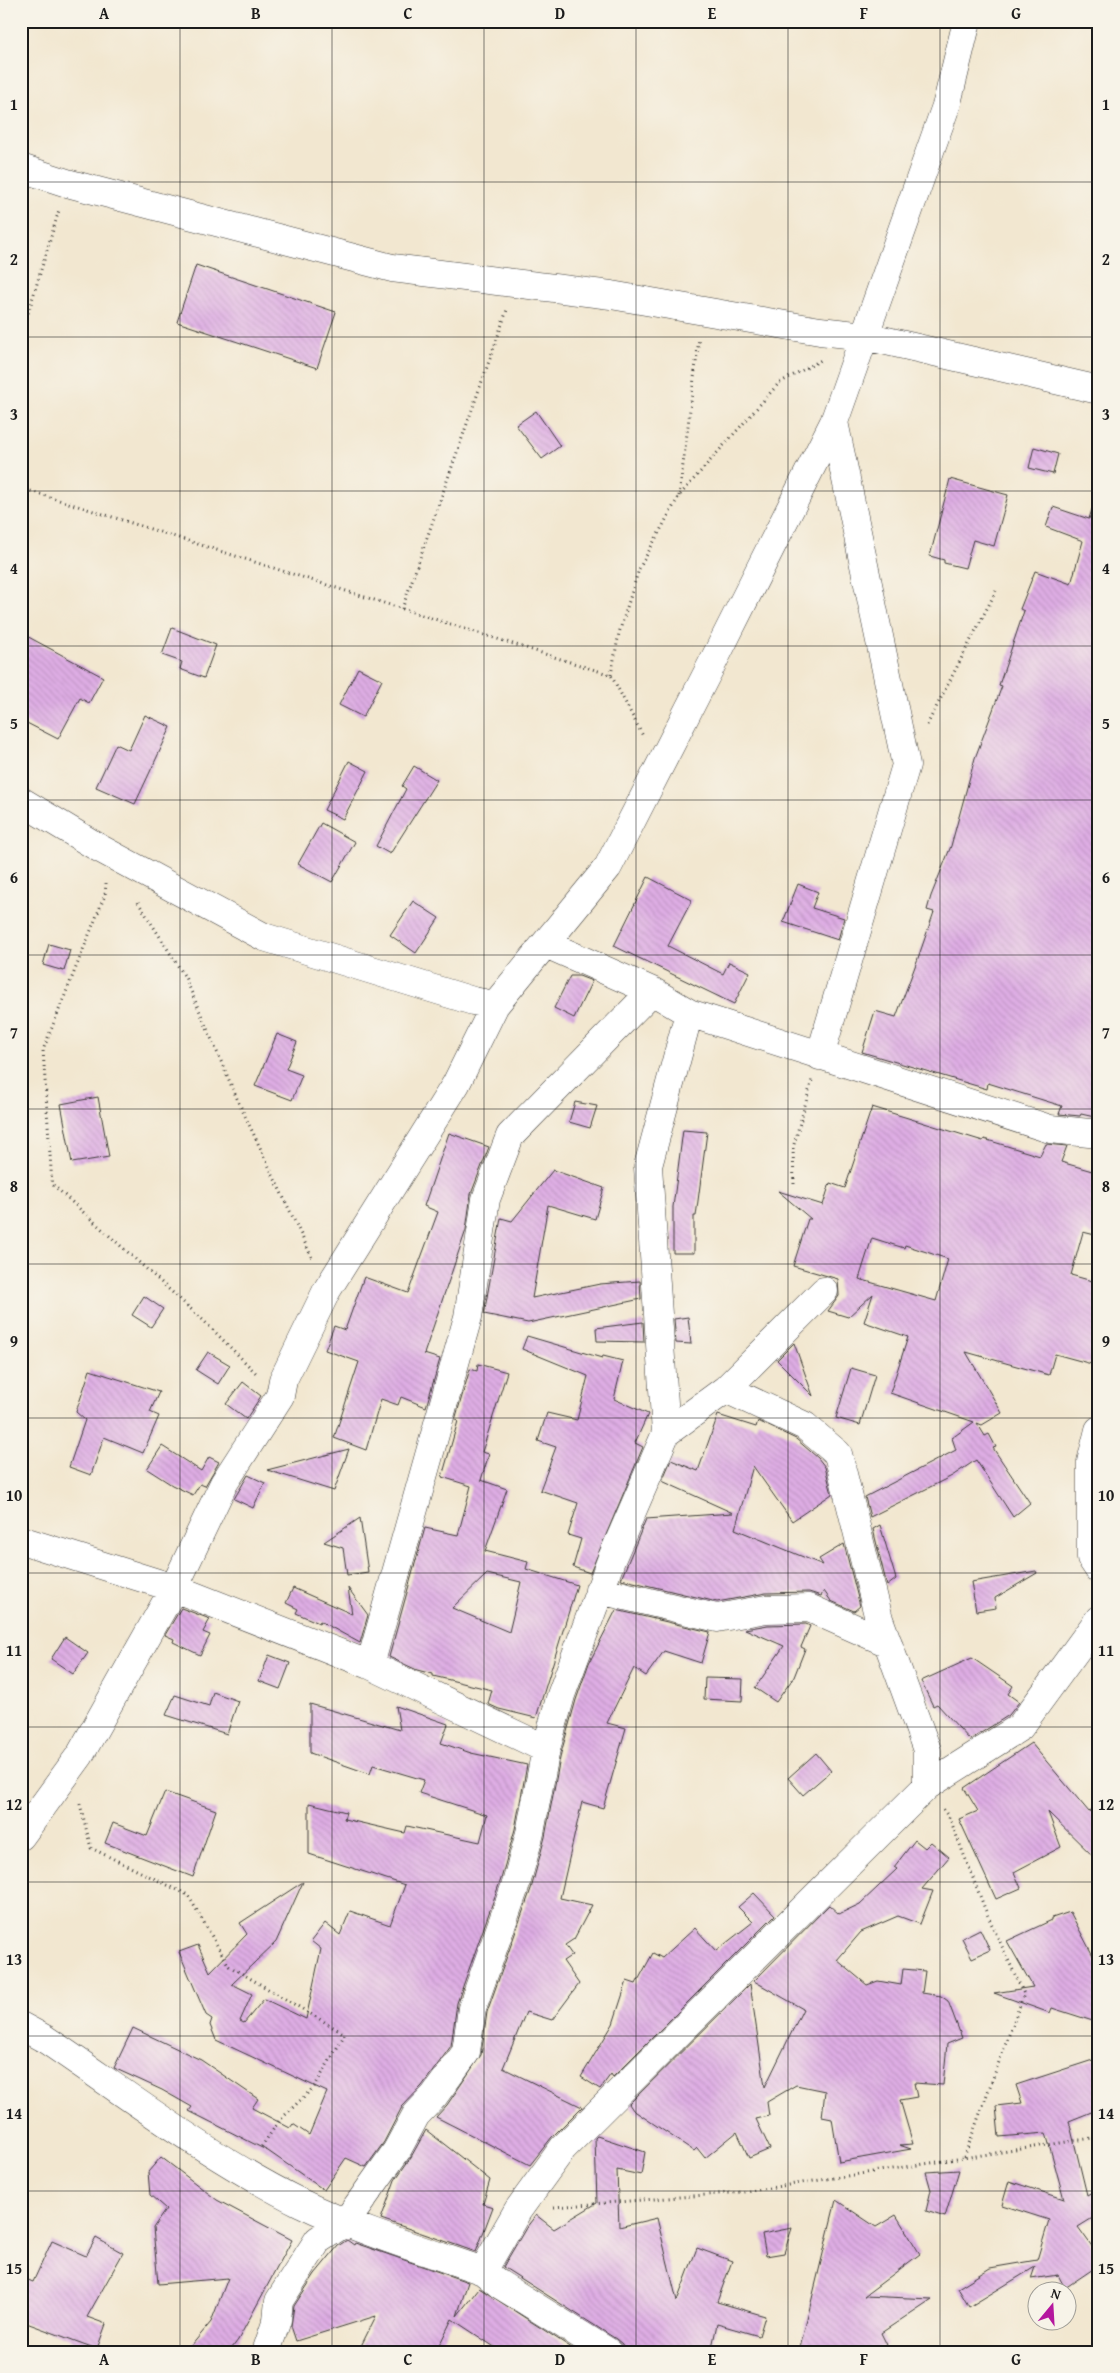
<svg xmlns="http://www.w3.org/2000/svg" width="1120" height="2373" font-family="'Gentium Book Plus',serif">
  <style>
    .building { fill: url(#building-back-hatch); fill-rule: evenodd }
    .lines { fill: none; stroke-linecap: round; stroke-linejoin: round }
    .street-casing { stroke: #3c3a37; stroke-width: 29 }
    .path { stroke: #3c3a37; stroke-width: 3; stroke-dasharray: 1 4; stroke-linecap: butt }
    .street { stroke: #fff; stroke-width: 28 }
    .grid { fill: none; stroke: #1c1c1c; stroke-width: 1; stroke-opacity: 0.55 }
    .neatline { fill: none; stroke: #1c1c1c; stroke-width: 2 }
    .grid-label { font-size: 16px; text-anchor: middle; font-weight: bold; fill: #1c1c1c }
  </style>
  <defs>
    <pattern id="building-back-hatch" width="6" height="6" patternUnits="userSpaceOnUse" patternTransform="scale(1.25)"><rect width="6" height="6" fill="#deade4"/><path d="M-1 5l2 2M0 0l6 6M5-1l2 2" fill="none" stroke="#be94c3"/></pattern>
  </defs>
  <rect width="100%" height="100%" fill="#f7f3e8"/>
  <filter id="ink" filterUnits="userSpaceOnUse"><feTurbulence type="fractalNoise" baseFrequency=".02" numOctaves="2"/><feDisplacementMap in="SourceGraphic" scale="10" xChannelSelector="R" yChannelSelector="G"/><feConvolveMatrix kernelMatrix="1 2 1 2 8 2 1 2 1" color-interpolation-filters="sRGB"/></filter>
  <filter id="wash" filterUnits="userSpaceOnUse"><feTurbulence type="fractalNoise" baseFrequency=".0096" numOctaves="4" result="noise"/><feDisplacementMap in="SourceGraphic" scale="20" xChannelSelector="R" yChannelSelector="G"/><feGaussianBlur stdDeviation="1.12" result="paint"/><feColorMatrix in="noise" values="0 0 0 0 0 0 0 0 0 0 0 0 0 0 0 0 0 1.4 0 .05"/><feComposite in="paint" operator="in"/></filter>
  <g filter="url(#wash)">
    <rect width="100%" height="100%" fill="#f2e7d0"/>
    <g id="blocks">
      <path class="building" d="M196,265L336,312L317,368L177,322Z
        M536,411L560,446L542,459L516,425Z
        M1034,447L1058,454L1053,474L1029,468Z
        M950,479L1008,495L994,546L973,540L965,568L944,563V560L930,556Z
        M1053,507L1089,519L1092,509L1099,510V1118L1081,1114L1080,1116L1059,1114L1062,1106L988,1083L987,1089L862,1052L875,1011L896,1017L917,961L934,912L927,910L931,896L951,846L975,758L1002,686L999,685L1024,611L1020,609L1035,571L1071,584L1083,541L1046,527Z
        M172,628L216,645L204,678L180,669L182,662L162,655Z
        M21,633L103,677L89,703L80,698L58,739L21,720Z
        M358,668L382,680L363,717L339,705Z
        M145,715L171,727L135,804L96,787L116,744L129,750Z
        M349,761L368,771L343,819L324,810Z
        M414,766L437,780L390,854L376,846L406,789L402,786Z
        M321,823L355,842L332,882L298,864Z
        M648,877L692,900L668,946L723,974L729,962L750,972L734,1004L614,946Z
        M798,884L818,892L812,908L844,918L838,940L783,922Z
        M413,901L439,918L416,953L390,935Z
        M49,944L70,950L64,971L43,965Z
        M570,976H579L592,981L574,1018L554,1008Z
        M277,1034L297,1042L286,1069L302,1075L292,1100L255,1086Z
        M98,1097L109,1157L72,1163L61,1104Z
        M575,1102L597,1106L590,1128L569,1122Z
        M872,1107L983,1141L984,1139L1040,1156L1046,1144L1067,1146L1061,1162L1099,1173V1236L1083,1232L1071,1275L1099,1283V1366L1055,1354L1049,1375L966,1352L1002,1413L982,1425L977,1423L985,1436L989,1434L996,1447L993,1448L1030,1503L1013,1517L976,1460L952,1476L870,1517L865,1497L956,1450L952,1438L974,1422L890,1393L908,1337L864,1322L873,1294L848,1317L828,1311L839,1296L838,1279L793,1266L808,1219H811L778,1191L823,1205L830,1183L845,1188ZM872,1238L904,1248L905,1245L948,1259L936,1301L859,1279Z
        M683,1130L707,1132L696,1216H694V1253H673V1207Z
        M449,1133L489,1147L471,1194L466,1230L424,1354L440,1359L426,1407L401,1397L398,1405L381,1399L366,1450L334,1438L359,1362L325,1350L334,1326L345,1330L364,1277L408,1293L438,1212L424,1206Z
        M553,1170L604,1188L595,1219L548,1205L532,1298L600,1284L640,1281L641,1299L528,1323L484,1314L501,1218L512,1221Z
        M144,1296L163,1309L151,1327L132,1315Z
        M688,1317L691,1344L676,1343L674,1319Z
        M643,1322L644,1342L597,1341L596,1328Z
        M527,1336L602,1358L603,1356L623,1361L614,1399L648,1414L635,1443L643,1447L590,1573L573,1567L581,1539L568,1535L578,1503L540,1490L556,1447L538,1441L547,1413L577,1420L588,1376L522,1349Z
        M794,1343L813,1396L777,1360Z
        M208,1352L230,1365L218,1384L196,1370Z
        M478,1364L507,1372L482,1452L489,1454L481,1480L507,1489L485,1551L528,1562L526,1569L577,1585L536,1718L499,1709L488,1704L492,1690L433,1676V1674L417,1670L389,1657L425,1528L458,1535L471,1486L442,1477L458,1421L455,1420L470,1369L477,1371ZM487,1574L521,1582L509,1632L452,1608Z
        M851,1368L875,1375L860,1425L836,1418Z
        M90,1370L159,1392L150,1412L159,1416L143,1453L104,1437L91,1475L69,1467L85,1420L76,1412Z
        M243,1382L261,1396L246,1419L226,1404Z
        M718,1415L756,1427L758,1421L796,1439L818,1458L825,1467L832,1494L792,1521L753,1466L735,1529L823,1565L819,1559L844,1544L860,1606L854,1611L831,1601L824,1591L821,1596L809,1592L766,1593L717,1602L621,1579L646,1519L733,1513L662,1481L671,1460L698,1471Z
        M162,1446L201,1471L209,1457L219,1462L205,1486L200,1484L193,1495L172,1485L147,1469Z
        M349,1449L334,1491L267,1470Z
        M248,1475L265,1483L253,1508L234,1499Z
        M360,1518L368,1572L347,1575L343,1548L324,1542Z
        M880,1525L896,1579L887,1586L873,1529Z
        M1036,1571L1037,1573L995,1598L996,1608L976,1611L971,1582Z
        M293,1588L352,1614L348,1588L368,1615L360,1643L320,1621L319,1623L296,1613L298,1609L286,1603Z
        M181,1608L210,1619L203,1632L210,1635L200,1655L173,1642L174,1639L165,1635Z
        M616,1610L710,1632L701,1663L664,1651L646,1676L634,1668L607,1723L626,1728L603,1808L582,1802L560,1898L592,1905L574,1939L565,1945L572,1955L563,1961L579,1984L552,2020L526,2012L503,2068L582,2107L552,2137L530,2165L436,2117L447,2105L481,2055L487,2012L531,1889L545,1837L561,1753L576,1700L589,1663Z
        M806,1624L810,1626L801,1647L805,1649L794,1677L776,1702L755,1688L784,1646L745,1629L768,1625Z
        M65,1637L88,1653L73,1674L51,1659Z
        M269,1655L290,1663L280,1689L259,1681Z
        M972,1658L1013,1686L1008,1694L1019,1702L1009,1715L970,1740L937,1704L933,1706L921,1681Z
        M705,1678L743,1679L742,1701L704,1699Z
        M213,1692L238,1701L227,1734L166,1715L175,1695L209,1706Z
        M310,1704L400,1730L396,1706L448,1724L441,1743L471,1753L527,1765L515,1829L501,1879L457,2003L451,2046L422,2086L402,2107L384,2142L366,2167L346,2158L324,2190L268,2151L189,2111L192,2107L162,2090L114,2068L133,2028L201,2060L258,2099L252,2108L290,2128L293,2124L309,2135L327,2092L216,2040L210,2025L212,2019L206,2015L179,1952L198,1945L210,1972L247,1934L240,1923L303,1882L276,1942L232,1984L252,1994L240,2021L244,2023L264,1999L306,2019L321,1949L311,1941L325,1923L340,1935L350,1911L390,1925L405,1885L309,1854V1803L346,1812L344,1819L405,1833L407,1826L480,1842L487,1815L419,1793L424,1780L373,1765L370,1774L310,1753Z
        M1031,1743L1089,1812L1099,1803V1862L1048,1812L1061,1847L1014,1872L1021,1888L996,1899L959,1819L978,1811L964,1788Z
        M816,1753L831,1771L803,1795L788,1778Z
        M165,1792L216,1810L193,1877L105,1843L113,1823L147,1836Z
        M915,1840L925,1848L931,1842L949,1857L922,1889L933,1891L920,1924L898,1916L861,1932L837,1960L867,1985L878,1981L901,1985L903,1969L925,1971L922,1993L941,1996L948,2001L962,2038L947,2044L943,2085L914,2083L917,2097L900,2100L913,2144L899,2145L911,2149L839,2162L832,2119L822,2117L825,2091L796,2085L767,2102L769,2116L756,2119L770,2149L749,2158L737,2132L705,2158L697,2148L694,2151L633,2110L629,2104L750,1984L765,2087L803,2009L754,1981L829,1905L839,1914L860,1904L897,1869L894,1867Z
        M754,1893L775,1915L613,2077L611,2074L600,2089L581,2077L613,2024L627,1981L636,1984L653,1953L662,1958L695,1928L716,1951L753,1922L738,1907Z
        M1070,1912L1099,1967V2023L1052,2008L1050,2013L994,1993L1033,1987L1007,1941L1052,1920V1918Z
        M980,1929L990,1950L972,1958L962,1938Z
        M1099,2058V2109L1069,2121L1087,2195L1099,2188V2214L1078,2227L1099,2256V2265L1065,2288L1058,2275L1031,2279L1035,2267L969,2307L958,2288L990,2268L1037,2260L1049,2220L1002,2205L1009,2181L1064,2199L1046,2133L999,2137L996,2106L1022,2103L1016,2085Z
        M426,2130L490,2180L483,2204L493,2207L476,2252L381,2219L395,2180L411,2157Z
        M597,2136L645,2152L641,2175L617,2170L619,2227L657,2218L677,2301L697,2248L732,2261L717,2302L765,2316L759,2336L717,2324L711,2352H624L622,2344L616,2339L503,2267L526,2228L536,2215L554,2229L597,2203L595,2138Z
        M161,2157L217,2200L292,2240L238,2340L229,2352H186L211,2322L228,2278L158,2284L153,2228L166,2209L150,2195L148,2172Z
        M959,2170L945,2217L926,2211L931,2190L926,2172Z
        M836,2200L876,2227L896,2215L920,2254L864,2296L932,2299L881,2333L887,2345L873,2352H811L800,2348Z
        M792,2228L784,2253L766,2256L762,2234Z
        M96,2238L123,2253L87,2317L106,2324L97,2349L21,2321V2277L33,2282L52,2241L86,2256Z
        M347,2240L354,2245L355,2243L468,2282L457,2316L479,2288L578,2352H502L452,2319L436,2352H358L376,2316L296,2341L291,2326L294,2306L315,2274L338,2246Z"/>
    </g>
  </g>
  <g filter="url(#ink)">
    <use href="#blocks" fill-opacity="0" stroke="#3c3a37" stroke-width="1"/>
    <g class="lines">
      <defs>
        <path id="street" d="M21,168L67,183L392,268L611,295L820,331L865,336L1099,390
          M21,801L99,848L264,937L473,1001L495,1005
          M546,944L652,991L689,1013L1050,1129L1099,1134
          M820,1056L906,765L834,422
          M726,1389L805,1426L838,1454L879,1619L927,1750V1786
          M1099,1430L1091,1462V1558L1099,1570
          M666,1433L726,1389L824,1291
          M21,1540L174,1588L370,1665L546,1749
          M599,1590L717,1618L766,1609L809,1608L888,1643
          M370,1665L468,1317L486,1199L510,1136L652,991
          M21,1836L80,1755L174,1588L224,1483L280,1396L283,1380L327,1290L456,1084L495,1005L608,867L715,658L834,422L947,103L967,21
          M21,2026L45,2039C128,2095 210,2158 301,2203C359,2231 422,2250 483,2271L499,2284L608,2352
          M483,2271L518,2210L563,2148L927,1786L1020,1727L1099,1619
          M266,2352L277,2320L279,2301L318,2240L346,2222L397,2150L416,2115L434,2096L466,2052L472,2008L516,1884L530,1833L546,1749L561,1695L611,1560L666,1433L648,1166L689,1013"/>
      </defs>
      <use href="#street" class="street-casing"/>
      <path class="path" d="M21,337L59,210
        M21,488L611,675L644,738
        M679,496L699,339
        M402,609L507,310
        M611,675L619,633L639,569L679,496L779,383L823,359
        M927,725L996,591
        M106,883L105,895L43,1050L52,1184L203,1320L256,1373
        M138,902L185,977L238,1101L313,1260
        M794,1184L793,1148L812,1080
        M80,1804L91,1848L188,1895L229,1966L345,2034L315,2086L279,2121L260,2149
        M943,1809L950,1819L987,1914L1024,1994L964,2157
        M554,2207L743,2192L1099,2137
        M21,2348L28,2352"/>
      <use href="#street" class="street"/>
    </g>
  </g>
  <path class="grid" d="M180,21V2352M332,21V2352M484,21V2352M636,21V2352M788,21V2352M940,21V2352M21,182H1099M21,337H1099M21,491H1099M21,646H1099M21,800H1099M21,955H1099M21,1109H1099M21,1264H1099M21,1418H1099M21,1573H1099M21,1727H1099M21,1882H1099M21,2036H1099M21,2191H1099"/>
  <rect width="1120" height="2373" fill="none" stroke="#f7f3e8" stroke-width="55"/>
  <g transform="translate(1052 2306) rotate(18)"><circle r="24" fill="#f7f3e8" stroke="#9f9d96"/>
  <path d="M0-4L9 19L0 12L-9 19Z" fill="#b5179e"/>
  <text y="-8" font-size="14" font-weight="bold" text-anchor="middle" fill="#1c1c1c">N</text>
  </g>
  <rect x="28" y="28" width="1064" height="2318" class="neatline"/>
  <g class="grid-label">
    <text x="104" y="19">A</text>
    <text x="256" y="19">B</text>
    <text x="408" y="19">C</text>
    <text x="560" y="19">D</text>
    <text x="712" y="19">E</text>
    <text x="864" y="19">F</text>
    <text x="1016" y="19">G</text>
    <text x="14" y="110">1</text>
    <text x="1106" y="110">1</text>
    <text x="14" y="265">2</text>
    <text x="1106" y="265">2</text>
    <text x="14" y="420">3</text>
    <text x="1106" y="420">3</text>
    <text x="14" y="574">4</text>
    <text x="1106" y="574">4</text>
    <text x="14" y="729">5</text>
    <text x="1106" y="729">5</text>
    <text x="14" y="883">6</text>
    <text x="1106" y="883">6</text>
    <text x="14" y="1038">7</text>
    <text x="1106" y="1038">7</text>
    <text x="14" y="1192">8</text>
    <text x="1106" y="1192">8</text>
    <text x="14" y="1347">9</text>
    <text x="1106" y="1347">9</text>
    <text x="14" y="1501">10</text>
    <text x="1106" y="1501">10</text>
    <text x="14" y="1656">11</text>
    <text x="1106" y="1656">11</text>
    <text x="14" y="1810">12</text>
    <text x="1106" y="1810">12</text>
    <text x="14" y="1965">13</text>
    <text x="1106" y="1965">13</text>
    <text x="14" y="2119">14</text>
    <text x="1106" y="2119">14</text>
    <text x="14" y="2274">15</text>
    <text x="1106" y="2274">15</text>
    <text x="104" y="2365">A</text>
    <text x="256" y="2365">B</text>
    <text x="408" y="2365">C</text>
    <text x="560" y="2365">D</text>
    <text x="712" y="2365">E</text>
    <text x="864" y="2365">F</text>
    <text x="1016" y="2365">G</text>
  </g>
</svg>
